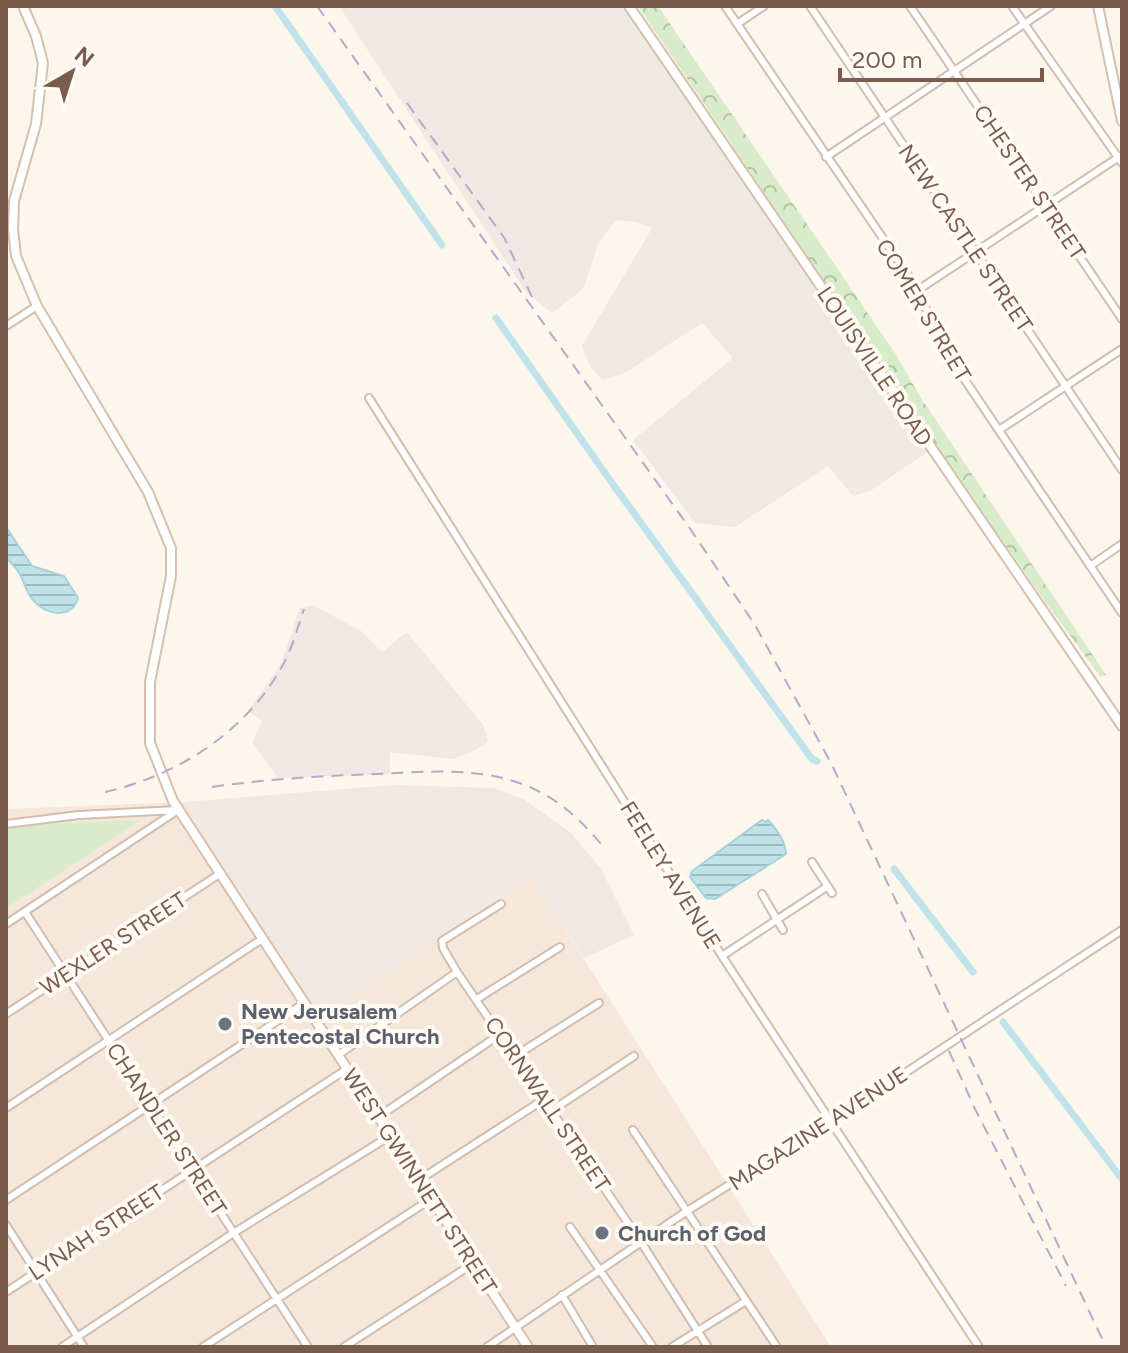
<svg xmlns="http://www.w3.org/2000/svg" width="1128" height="1353" font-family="Figtree,sans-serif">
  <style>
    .residential { fill: #f5e8da }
    .industrial { fill: #efe9e4 }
    .forest { fill: url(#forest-crowns) }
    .park { fill: #d8ecc9 }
    .water { fill: url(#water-rules); stroke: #a5d3da; stroke-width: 2 }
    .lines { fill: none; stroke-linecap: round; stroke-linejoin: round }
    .canal { stroke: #bfe3e8; stroke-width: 7 }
    .street-casing { stroke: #d1beb0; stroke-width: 10 }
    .secondary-casing { stroke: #d6c0b0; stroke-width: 12 }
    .street { stroke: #fff; stroke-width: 6 }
    .secondary { stroke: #fff; stroke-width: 8 }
    .rail { stroke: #b9a8c9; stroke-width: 2; stroke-dasharray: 12 8; stroke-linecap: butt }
    .worship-dot { fill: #6b7280; stroke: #fffaf3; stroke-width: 3 }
    .labels { text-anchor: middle; stroke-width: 8; stroke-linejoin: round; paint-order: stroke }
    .street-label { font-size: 22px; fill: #7a5c4d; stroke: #fffaf3 }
    .worship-label { font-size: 22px; font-weight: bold; fill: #5b616d; stroke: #fffaf3; text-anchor: start }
  </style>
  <defs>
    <pattern id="forest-crowns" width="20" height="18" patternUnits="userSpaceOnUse" patternTransform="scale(2)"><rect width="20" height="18" fill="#d8ecc9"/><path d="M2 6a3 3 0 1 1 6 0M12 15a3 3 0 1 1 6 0" fill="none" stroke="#b4c2a5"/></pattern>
    <pattern id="water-rules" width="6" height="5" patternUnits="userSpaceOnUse" patternTransform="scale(2)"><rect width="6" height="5" fill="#bfe3e8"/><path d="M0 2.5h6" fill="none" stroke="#a0bbbe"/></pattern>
  </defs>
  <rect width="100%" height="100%" fill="#fdf6ec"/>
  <path class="residential" d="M184,802L322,1013L531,876L831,1347H6V809Z"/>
  <path class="industrial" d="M339,6H629L932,449L870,491L853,496L828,466L735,527L695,523L633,440L733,358L702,323L625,373L602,380L590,366L582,346L652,228L637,222L616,220L599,242L583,289L552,313L526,292Z
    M313,605L361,631L382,652L407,632L484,726L488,742L472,752L453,759L390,752V774L278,778L252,742L262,721L248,711L281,664L300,608Z
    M394,785L494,788L525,800L571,833L601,869L634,935L584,958L531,876L322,1014L184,802Z"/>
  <path class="forest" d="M638,6H658L897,356L919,395L1106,675L1100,676L1044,600L908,405Z"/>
  <path class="park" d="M141,820L6,908V829L11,825Z"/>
  <path class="water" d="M6,527L32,566L64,576L78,598C71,620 45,615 33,600C26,592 24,580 18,571C15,566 10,563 6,557Z
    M762,820L766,822L768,820C777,830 785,840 786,854L715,899L706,898L690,877L692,871Z"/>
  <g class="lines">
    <path class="canal" d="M275,6L442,245
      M496,318L612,483L812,759L817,761
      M894,869L973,972
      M1003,1022L1122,1179"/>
    <defs>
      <path id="street" d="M725,6L918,290L940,343L1122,613
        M810,6L1122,470
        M910,6L1122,319
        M1012,6L1122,163
        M737,24L764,6
        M826,157L1051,6
        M918,290L1122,155
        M6,326L37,306
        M369,398L722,956L979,1347
        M999,430L1122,349
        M1090,566L1122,544
        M6,824L79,815L177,810
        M812,862L832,893
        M762,894L783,930
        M501,904L442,941L443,948L457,972L641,1242L708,1347
        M25,912L308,1347
        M6,924L178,810
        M722,956L828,886
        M477,999L560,947
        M6,1014L221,873
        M338,1055L457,972
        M515,1056L599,1003
        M6,1108L262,939
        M551,1111L634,1056
        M378,1117L499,1035
        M633,1130L777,1347
        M419,1180L543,1100
        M6,1200L303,1004
        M6,1225L84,1347
        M570,1227L653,1347
        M6,1292L347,1069
        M562,1295L593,1347
        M62,1347L235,1232L390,1136
        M203,1347L431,1199
        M344,1347L474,1263
        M487,1347L687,1211L832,1121L1122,930
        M672,1347L746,1301"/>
      <path id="secondary" d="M23,6L36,36L43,63L36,124L14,201L13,229L16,256L37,306L148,492L171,548V576L150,682V743L173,801L528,1347
        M629,6L1122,726
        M1098,6L1122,121"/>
    </defs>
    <use href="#street" class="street-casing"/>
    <use href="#secondary" class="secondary-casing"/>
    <use href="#street" class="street"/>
    <use href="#secondary" class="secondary"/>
    <path class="rail" d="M317,6L691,530L755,625L831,763L1106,1347
      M407,103L505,239L532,297
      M212,787C267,779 321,776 376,774C426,772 479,766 527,786C560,799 584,823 606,850
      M105,792C180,775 249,730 285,661C293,645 298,626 304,609
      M949,1051L975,1109L1066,1286"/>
  </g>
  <g class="worship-dot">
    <circle cx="225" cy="1024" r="8"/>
    <circle cx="602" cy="1233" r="8"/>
  </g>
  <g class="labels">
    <g class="street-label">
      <text transform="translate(1030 182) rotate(56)" y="8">CHESTER STREET</text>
      <text transform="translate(966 238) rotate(56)" y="8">NEW CASTLE STREET</text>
      <text transform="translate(924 310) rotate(59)" y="8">COMER STREET</text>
      <text transform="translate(875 366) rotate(56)" y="8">LOUISVILLE ROAD</text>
      <text transform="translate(671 875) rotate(58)" y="8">FEELEY AVENUE</text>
      <text transform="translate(113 943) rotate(-33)" y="8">WEXLER STREET</text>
      <text transform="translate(548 1104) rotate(56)" y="8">CORNWALL STREET</text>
      <text transform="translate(818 1128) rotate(-33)" y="8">MAGAZINE AVENUE</text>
      <text transform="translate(167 1129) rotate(57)" y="8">CHANDLER STREET</text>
      <text transform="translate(420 1181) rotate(57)" y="8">WEST GWINNETT STREET</text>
      <text transform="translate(96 1232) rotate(-33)" y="8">LYNAH STREET</text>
    </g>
    <g class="worship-label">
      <text x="241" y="1019">New Jerusalem<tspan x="241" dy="25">Pentecostal Church</tspan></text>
      <text x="618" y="1241">Church of God</text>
    </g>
  </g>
  <rect width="1128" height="1353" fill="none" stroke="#7a5c4d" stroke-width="16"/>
  <g transform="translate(72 72) rotate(39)" stroke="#fffaf3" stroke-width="6" paint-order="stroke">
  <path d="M0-6L14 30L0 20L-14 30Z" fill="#7a5c4d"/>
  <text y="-12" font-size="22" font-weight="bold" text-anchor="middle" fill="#7a5c4d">N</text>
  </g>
  <path d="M840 68v12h202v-12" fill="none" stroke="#7a5c4d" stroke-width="4"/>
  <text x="852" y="68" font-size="24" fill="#7a5c4d" stroke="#fffaf3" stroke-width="6" paint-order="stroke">200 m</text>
</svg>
